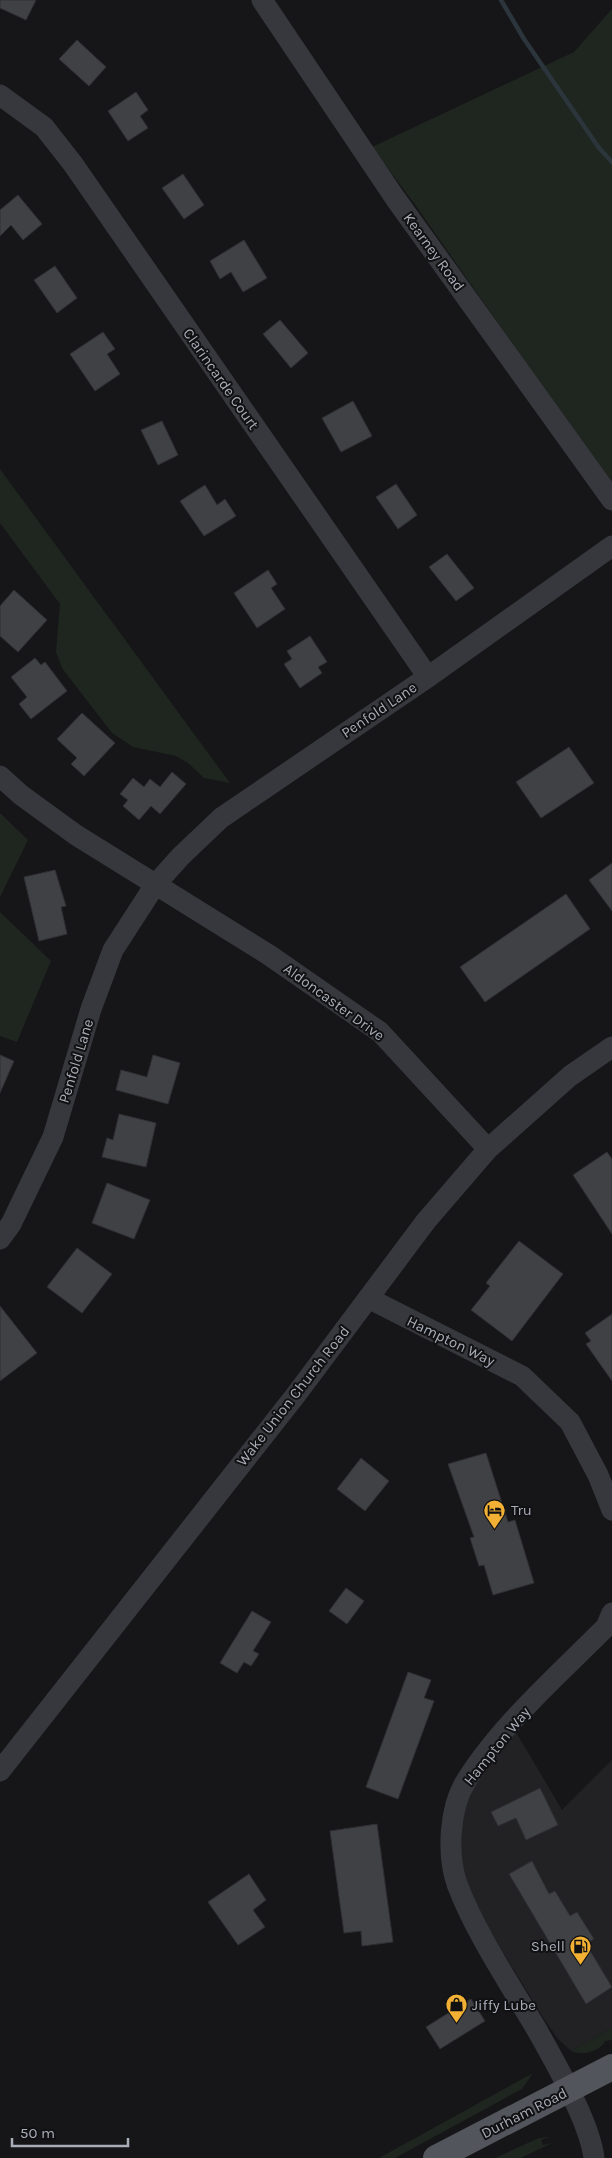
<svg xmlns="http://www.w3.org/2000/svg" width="612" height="2158" font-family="Karla,sans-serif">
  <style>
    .built { fill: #222225 }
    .green { fill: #1e261f }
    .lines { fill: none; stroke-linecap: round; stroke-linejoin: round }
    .stream { stroke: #2c353c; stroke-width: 4.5 }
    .building { fill: #404145; stroke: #303034 }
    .minor { stroke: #37383d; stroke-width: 21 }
    .major { stroke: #53555c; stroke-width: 26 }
    .labels { text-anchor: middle; stroke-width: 4; stroke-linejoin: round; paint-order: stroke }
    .street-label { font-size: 15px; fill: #a8adb8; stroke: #111113 }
    .poi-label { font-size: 15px; fill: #a8adb8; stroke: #111113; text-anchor: start }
  </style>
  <rect width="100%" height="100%" fill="#161618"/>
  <path class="built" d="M516,1732L562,1810L612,1760V2028L571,2051L558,2039L544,2019L469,1897L460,1874L458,1829L474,1782Z"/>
  <path class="green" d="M612,9V486L416,206L372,147L574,52Z
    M0,469L230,783L204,778L188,763L176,756L133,747L112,733L62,668L56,652L60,604L0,523Z
    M0,813L28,840L0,897Z
    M0,912L51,961L17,1042L0,1036Z
    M612,2028V2040L605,2041C600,2052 581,2056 571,2051Z
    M533,2073L522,2089L395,2158H379Z
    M549,2137L541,2140L543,2145L552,2143L521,2158H495L539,2138Z"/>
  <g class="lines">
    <path class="stream" d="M501,0L524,39L599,148L612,162"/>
  </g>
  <path class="building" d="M0,0H36L26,20L0,8Z
    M77,40L106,67L89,86L59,59Z
    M136,92L148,110L140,116L148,128L128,141L108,111Z
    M183,174L204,205L184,219L162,188Z
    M18,195L42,224L23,240L11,225L0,236V210Z
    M244,240L267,278L243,292L231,272L220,279L210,261Z
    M55,266L77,298L57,313L34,280Z
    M280,320L308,353L291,368L263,334Z
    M103,332L115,349L107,354L120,374L95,391L70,354Z
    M353,401L372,436L341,452L322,418Z
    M162,421L178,455L158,465L141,430Z
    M396,484L417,515L398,529L376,497Z
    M205,485L217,505L225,499L236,516L204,536L180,501Z
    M447,554L474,588L456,601L429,567Z
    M268,570L277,584L271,588L285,609L257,628L234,593Z
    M14,590L47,620L18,652L0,636V606Z
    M310,636L327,662L318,667L322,673L300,688L284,664L292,659L287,651Z
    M35,658L41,665L45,662L67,691L31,719L19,704L27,697L11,677Z
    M82,713L115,743L84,776L71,764L77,758L57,739Z
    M569,747L594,783L541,818L516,782Z
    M172,772L186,784L160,814L151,806L139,820L123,806L128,800L120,794L133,778L144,787L150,779L160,787Z
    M612,863V911L589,880Z
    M55,870L66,906L61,907L67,934L39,941L24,877Z
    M566,894L590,929L485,1002L460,967Z
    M0,1055L14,1061L0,1093Z
    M153,1055L180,1063L168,1104L116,1090L121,1070L147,1077Z
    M119,1114L156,1123L146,1167L102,1157L107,1138L113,1140Z
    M607,1152L612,1159V1234L573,1175Z
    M107,1183L150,1200L134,1239L92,1223Z
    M519,1241L563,1274L512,1341L471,1310L490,1286L486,1283Z
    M77,1248L112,1274L82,1313L47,1287Z
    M0,1306L37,1353L0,1381Z
    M612,1314V1381L586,1344L591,1341L585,1333Z
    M486,1453L508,1522L515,1520L534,1583L493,1595L484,1565L479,1566L470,1538L474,1537L448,1464Z
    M361,1458L389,1481L365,1511L337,1489Z
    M346,1588L364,1601L347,1624L329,1611Z
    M252,1611L271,1622L253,1651L259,1654L251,1666L244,1662L237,1673L220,1663Z
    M408,1672L431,1680L424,1698L434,1701L398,1799L366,1787Z
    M540,1788L558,1825L526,1840L516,1818L498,1826L491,1812Z
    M377,1824L393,1942L362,1946L361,1931L344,1933L330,1831Z
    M532,1861L549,1894L555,1891L570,1916L577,1912L594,1939L586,1944L612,1987L586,2004L509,1874Z
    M249,1874L266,1900L253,1910L265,1927L238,1945L208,1902Z
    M471,1999L485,2021L440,2049L426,2027Z"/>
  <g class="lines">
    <path class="minor" d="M262,0L395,198L612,500
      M0,95L44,127L73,164L428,677
      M0,776L21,795L76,835L269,955L380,1032L488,1149
      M0,1239L11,1224L53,1137L91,1009L113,950L155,885L181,856L221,818L428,677L612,546
      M368,1298L522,1376L570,1422L598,1475L612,1510
      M0,1771L295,1396L426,1221L488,1149L570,1076L612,1047
      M594,2158C590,2123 555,2062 537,2030C511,1986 475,1932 457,1884C447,1855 449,1808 466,1781C501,1725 559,1674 606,1627L612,1613"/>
    <path class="major" d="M436,2158L612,2067"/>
  </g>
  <defs>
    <symbol id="hotel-pin" viewBox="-11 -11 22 30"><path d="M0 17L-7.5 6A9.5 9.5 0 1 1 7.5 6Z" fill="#f2b134" stroke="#111113"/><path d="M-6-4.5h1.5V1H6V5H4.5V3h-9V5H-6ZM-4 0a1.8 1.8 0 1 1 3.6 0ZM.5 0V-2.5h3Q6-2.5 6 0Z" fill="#111"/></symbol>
    <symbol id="fuel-pin" viewBox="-11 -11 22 30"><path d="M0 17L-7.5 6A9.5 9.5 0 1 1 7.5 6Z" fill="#f2b134" stroke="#111113"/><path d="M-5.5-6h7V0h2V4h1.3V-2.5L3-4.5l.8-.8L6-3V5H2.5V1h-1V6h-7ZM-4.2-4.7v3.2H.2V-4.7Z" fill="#111"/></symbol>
    <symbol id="shop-pin" viewBox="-11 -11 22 30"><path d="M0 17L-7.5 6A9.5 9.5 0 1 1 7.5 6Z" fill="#f2b134" stroke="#111113"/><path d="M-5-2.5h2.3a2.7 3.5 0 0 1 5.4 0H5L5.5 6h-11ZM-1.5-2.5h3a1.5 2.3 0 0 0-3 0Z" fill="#111"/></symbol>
  </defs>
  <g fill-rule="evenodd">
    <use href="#hotel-pin" x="482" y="1498" width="25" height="34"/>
    <use href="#fuel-pin" x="568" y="1934" width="25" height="34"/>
    <use href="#shop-pin" x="444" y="1992" width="25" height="34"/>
  </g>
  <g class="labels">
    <g class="street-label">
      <text transform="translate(434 252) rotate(54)" y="5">Kearney Road</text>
      <text transform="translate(221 379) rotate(55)" y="5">Clarincarde Court</text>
      <text transform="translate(379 710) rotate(-34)" y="5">Penfold Lane</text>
      <text transform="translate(334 1002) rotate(36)" y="5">Aldoncaster Drive</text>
      <text transform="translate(76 1061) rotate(-73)" y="5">Penfold Lane</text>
      <text transform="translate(451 1341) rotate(26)" y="5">Hampton Way</text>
      <text transform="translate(293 1396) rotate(-52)" y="5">Wake Union Church Road</text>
      <text transform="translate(497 1746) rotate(-51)" y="5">Hampton Way</text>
      <text transform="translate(524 2113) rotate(-27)" y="5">Durham Road</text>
    </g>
    <g class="poi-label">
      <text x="511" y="1515">Tru</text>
      <text x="565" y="1951" text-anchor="end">Shell</text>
      <text x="472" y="2010">Jiffy Lube</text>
    </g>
  </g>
  <path d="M12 2138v8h116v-8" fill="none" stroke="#a8adb8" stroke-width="2.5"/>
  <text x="20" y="2138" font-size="15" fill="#a8adb8" stroke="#111113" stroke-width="4" paint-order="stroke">50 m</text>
</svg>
